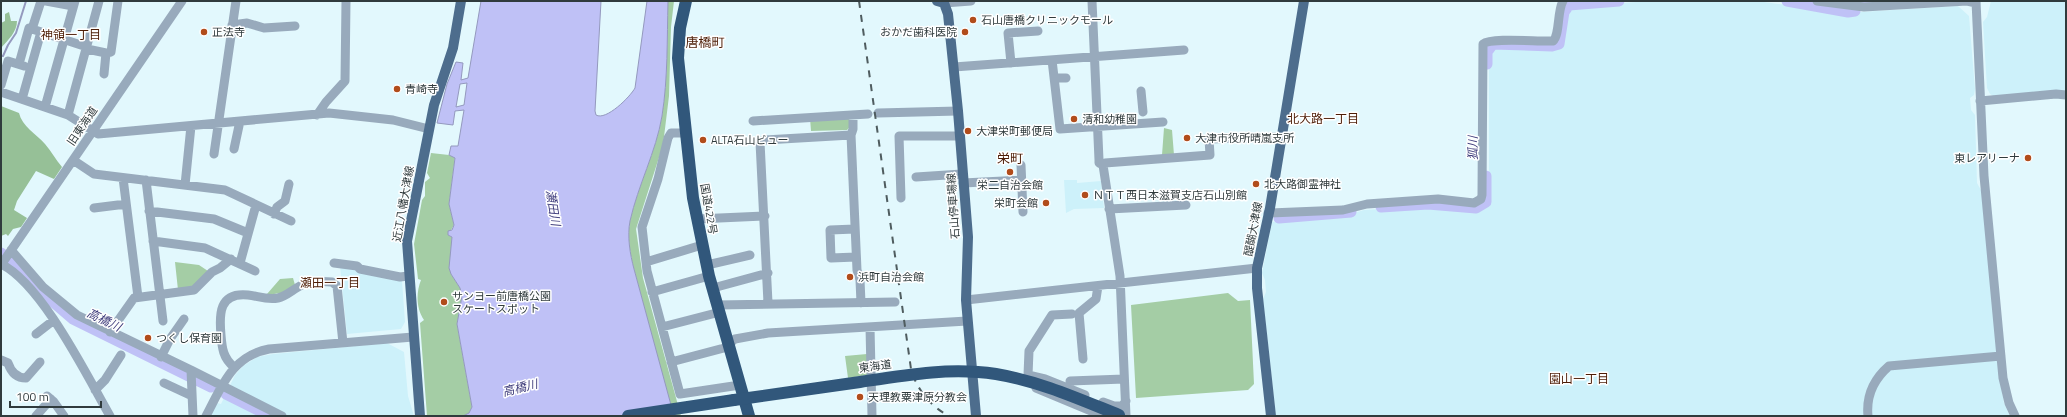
<svg xmlns="http://www.w3.org/2000/svg" width="2067" height="417" font-family="'Titillium Web','Noto Sans JP',sans-serif">
  <style>
    .built { fill: #cdf1fa }
    .green { fill: #a4cda5 }
    .forest { fill: #96c097 }
    .water { fill: #bfc1f6; stroke: #9499be; fill-rule: evenodd }
    .lines { fill: none; stroke-linecap: round; stroke-linejoin: round }
    .stream { stroke: #9499be; stroke-width: 2 }
    .river { stroke: #bfc1f6; stroke-width: 11 }
    .minor { stroke: #98aabc; stroke-width: 9 }
    .major { stroke: #4d6d8d; stroke-width: 10 }
    .highway { stroke: #31577b; stroke-width: 12 }
    .rail { stroke: #4f5c5f; stroke-width: 2; stroke-dasharray: 7 7; stroke-linecap: butt }
    .highway-bridge { stroke: #31577b; stroke-width: 12 }
    .poi-dot { fill: #b14c1b; stroke: #fff; stroke-width: 1.5 }
    .labels { text-anchor: middle; stroke-width: 3; stroke-linejoin: round; paint-order: stroke }
    .poi-label { font-size: 11px; fill: #303b3d; stroke: #fff; text-anchor: start }
    .street-label { font-size: 11px; fill: #303b3d; stroke: #fff }
    .neighbourhood-label { font-size: 12px; fill: #4d1d06; stroke: #fff }
    .water-label { font-size: 12px; font-style: italic; fill: #3f3d7c; stroke: #fff }
    .quarter-label { font-size: 13px; fill: #4d1d06; stroke: #fff }
  </style>
  <rect width="100%" height="100%" fill="#e2f8fd"/>
  <path class="built" d="M1649,1H1757L1845,13L1958,6L1969,16L1975,89L1974,95L1970,98L1971,110L1975,115L1977,183L1982,192L2000,380L2004,403L2010,416H1276L1263,299L1266,292L1265,280L1262,273L1272,222L1344,216L1364,210L1430,206L1476,209L1489,203V51L1493,46L1557,48L1564,42L1567,11L1571,7Z
    M1991,1H2066V92L1993,96L1990,94L1987,88L1983,22L1987,17Z
    M1064,180H1077V183L1101,181L1104,208L1074,209L1066,213Z
    M340,266L402,281L405,322L401,329L347,334Z
    M387,343L404,352L408,396L414,416H210L217,403L221,404L235,375L243,366L257,357L273,354Z"/>
  <path class="green" d="M668,1H674L671,27L669,96L663,145L636,229L643,278L681,416H674L668,397L634,269C630,254 627,236 630,221C638,185 656,152 662,116C668,78 667,39 668,1Z
    M846,117L851,121V126L847,130L811,131L810,118Z
    M1164,128L1172,130L1174,155H1162Z
    M431,153L449,155L455,157L449,204L454,225L448,235L452,237L451,274L460,288L462,296L457,324L472,407L469,413L463,416H427L420,323L424,320C416,308 416,293 421,280L418,279L414,244L422,200L425,196V182L430,178L427,173Z
    M175,262L199,265L208,271L194,287L178,290Z
    M293,278L295,285C287,292 277,295 267,294L280,279Z
    M1228,293L1238,301L1250,300L1254,384L1248,390L1136,398L1131,305Z
    M867,354L868,375L848,378L845,356Z"/>
  <path class="forest" d="M9,12L11,21H17C17,32 8,40 1,48V23L5,21V14Z
    M1,106L19,113C22,126 36,134 45,144C51,151 56,160 62,167L54,179L36,171L17,201L14,210L27,218L21,227L13,229L8,236L6,234L1,236Z"/>
  <path class="water" d="M481,1H601L595,111L596,115C606,121 630,97 635,88L647,1H668C667,39 668,78 662,116C656,152 638,185 630,221C627,236 630,254 634,269L674,416H463L469,413L472,407L457,324L462,296L460,288L451,274L449,268L452,237L448,235V231L452,230L454,225L449,204L455,158L449,155L451,146H458L464,110L455,111L453,125L437,123L447,84L456,62L463,63L461,80L468,78ZM467,83L464,105L456,107L460,84Z"/>
  <g class="lines">
    <path class="stream" d="M1,56H3L8,45L16,33L26,1"/>
    <path class="river" d="M1787,1L1848,12L1855,11
      M1857,3L1888,2
      M1487,64V52L1493,44L1552,46L1559,44L1564,12L1569,5L1619,1
      M1381,207L1428,204L1476,208L1486,202V176
      M1279,218L1351,212
      M1,253L14,262L45,295L73,319L211,387
      M226,394L270,416"/>
    <path class="minor" d="M46,1L73,6
      M944,1V3L971,1
      M1092,1L1099,160V163L1103,165
      M1817,1L1864,7L1967,1L1976,3
      M1976,1L1984,176L2003,378L2009,403L2015,416
      M232,25L247,23L264,28L295,26
      M32,29L41,1
      M87,49L106,53L111,52L118,1
      M1052,60L1060,129L1163,122
      M1011,63L1008,33L1038,31
      M19,64L29,28L87,47
      M954,67L1184,50
      M104,74L106,53
      M1054,78H1066
      M1,85L8,61L24,66
      M1141,91L1143,112
      M1,92L68,115L98,134L329,113L393,120L429,129
      M22,99L41,32
      M1980,101L2056,94L2066,95
      M45,107L75,1
      M878,113L958,111
      M68,115L99,1
      M317,115L326,102L345,81L346,1
      M753,121L868,114
      M685,133H671L668,138L658,179L642,227L647,271L680,394L740,385
      M851,135L853,129V115
      M234,149L240,121
      M214,154L236,1
      M73,160L94,174L225,190L291,221
      M1021,165L1023,212
      M916,177L962,174
      M123,178L138,297
      M146,180L163,321
      M963,183L1021,180
      M185,185L191,126
      M901,198L899,136H960
      M94,208L126,204
      M1109,209L1186,205
      M149,211L214,219L248,233
      M1268,213L1343,210L1367,204L1438,199L1474,203L1481,199L1482,195L1483,44C1492,37 1539,42 1553,41C1560,35 1557,11 1563,1
      M274,214L277,207L285,201L289,184
      M697,219L765,216
      M855,229L830,230L831,258L856,257
      M153,241L205,248L255,271
      M11,250L43,287L77,315L191,370L193,416
      M646,262L702,245
      M240,263L256,205
      M334,263L357,266L360,269L400,277L408,276
      M1,264C42,284 87,376 110,416
      M1,265L182,1
      M707,265L750,255
      M713,288L768,273
      M652,292L709,276
      M966,300L1257,268
      M768,303L760,142L765,140L851,135L857,270L860,280L861,303
      M717,305L895,302
      M662,327L720,312
      M870,327L872,416
      M110,332L134,298L194,290L212,272L220,268L231,259
      M36,334L54,320
      M161,357L170,339L184,319
      M1083,359L1079,313L1096,299L1098,286
      M1,360L8,363C11,372 17,378 26,378L40,362
      M671,362L724,348L735,339L768,333L967,321
      M234,367C223,358 222,348 221,335C219,314 219,292 248,295C258,296 266,300 278,298C287,296 293,289 302,285C309,281 324,281 332,282L337,286L343,343
      M191,370L282,416
      M1028,375L1029,351L1052,315L1072,314
      M1023,379L1026,380L1028,375L1045,379L1085,395
      M1070,381L1124,379
      M164,383L192,396
      M1036,388L1103,416
      M95,390L105,380L121,355
      M47,396L54,402L64,416
      M1103,402L1114,406H1122L1126,401
      M36,416L51,399
      M206,416C222,386 232,356 269,349L413,337
      M1126,416L1120,276L1103,165L1105,163L1210,155L1209,139L1281,137
      M1868,416C1866,396 1874,379 1889,366L2001,356"/>
    <path class="major" d="M937,1L944,3L948,14L958,111L968,237L966,300L976,416
      M420,416L407,241L434,105L453,48L461,1
      M1271,416L1257,288V268L1270,208L1304,1"/>
    <path class="highway" d="M686,1L680,28L678,58L693,198L709,276L749,416
      M628,416L734,400"/>
    <path class="rail" d="M859,1L911,369C916,388 931,408 950,416"/>
    <path class="highway-bridge" d="M734,400C776,394 818,388 860,382C905,375 950,367 996,374C1039,381 1079,399 1119,415"/>
  </g>
  <g class="poi-dot">
    <circle cx="973" cy="20" r="4"/>
    <circle cx="204" cy="32" r="4"/>
    <circle cx="965" cy="32" r="4"/>
    <circle cx="397" cy="89" r="4"/>
    <circle cx="1074" cy="119" r="4"/>
    <circle cx="968" cy="131" r="4"/>
    <circle cx="1187" cy="138" r="4"/>
    <circle cx="703" cy="140" r="4"/>
    <circle cx="2028" cy="158" r="4"/>
    <circle cx="1010" cy="172" r="4"/>
    <circle cx="1256" cy="184" r="4"/>
    <circle cx="1085" cy="195" r="4"/>
    <circle cx="1046" cy="203" r="4"/>
    <circle cx="850" cy="277" r="4"/>
    <circle cx="444" cy="302" r="4"/>
    <circle cx="148" cy="338" r="4"/>
    <circle cx="860" cy="397" r="4"/>
  </g>
  <g class="labels">
    <g class="poi-label">
      <text x="981" y="24">石山唐橋クリニックモール</text>
      <text x="212" y="36">正法寺</text>
      <text x="957" y="36" text-anchor="end">おかだ歯科医院</text>
      <text x="405" y="93">青崎寺</text>
      <text x="1082" y="123">清和幼稚園</text>
      <text x="976" y="135">大津栄町郵便局</text>
      <text x="1195" y="142">大津市役所晴嵐支所</text>
      <text x="711" y="144">ALTA石山ビュー</text>
      <text x="2020" y="162" text-anchor="end">東レアリーナ</text>
      <text x="1264" y="188">北大路御霊神社</text>
      <text x="1010" y="189" text-anchor="middle">栄二自治会館</text>
      <text x="1093" y="199">ＮＴＴ西日本滋賀支店石山別館</text>
      <text x="1038" y="207" text-anchor="end">栄町会館</text>
      <text x="858" y="281">浜町自治会館</text>
      <text x="452" y="300">サンヨー前唐橋公園<tspan x="452" dy="13">スケートスポット</tspan></text>
      <text x="156" y="342">つくし保育園</text>
      <text x="868" y="401">天理教粟津原分教会</text>
    </g>
    <g class="street-label">
      <text transform="translate(82 126) rotate(-56)" y="4">旧東海道</text>
      <text transform="translate(403 204) rotate(-80)" y="4">近江八幡大津線</text>
      <text transform="translate(953 206) rotate(-94)" y="4">石山停車場線</text>
      <text transform="translate(709 209) rotate(80)" y="4">国道422号</text>
      <text transform="translate(1253 229) rotate(-79)" y="4">醍醐大津線</text>
      <text transform="translate(875 366) rotate(-8)" y="4">東海道</text>
    </g>
    <g class="neighbourhood-label">
      <text x="71" y="39">神領一丁目</text>
      <text x="1323" y="123">北大路一丁目</text>
      <text x="330" y="287">瀬田一丁目</text>
      <text x="1579" y="383">園山一丁目</text>
    </g>
    <g class="water-label">
      <text transform="translate(1473 148) rotate(-90)" y="4">狐川</text>
      <text transform="translate(553 208) rotate(81)" y="4">瀬田川</text>
      <text transform="translate(104 320) rotate(26)" y="4">高橋川</text>
      <text transform="translate(520 388) rotate(-14)" y="4">高橋川</text>
    </g>
    <g class="quarter-label">
      <text x="705" y="47">唐橋町</text>
      <text x="1010" y="163">栄町</text>
    </g>
  </g>
  <rect width="2067" height="417" fill="none" stroke="#303b3d" stroke-width="4"/>
  <path d="M10 401v6h91v-6" fill="none" stroke="#303b3d" stroke-width="2"/>
  <text x="16" y="401" font-size="12" fill="#303b3d" stroke="#ffffff" stroke-width="3" paint-order="stroke">100 m</text>
</svg>
